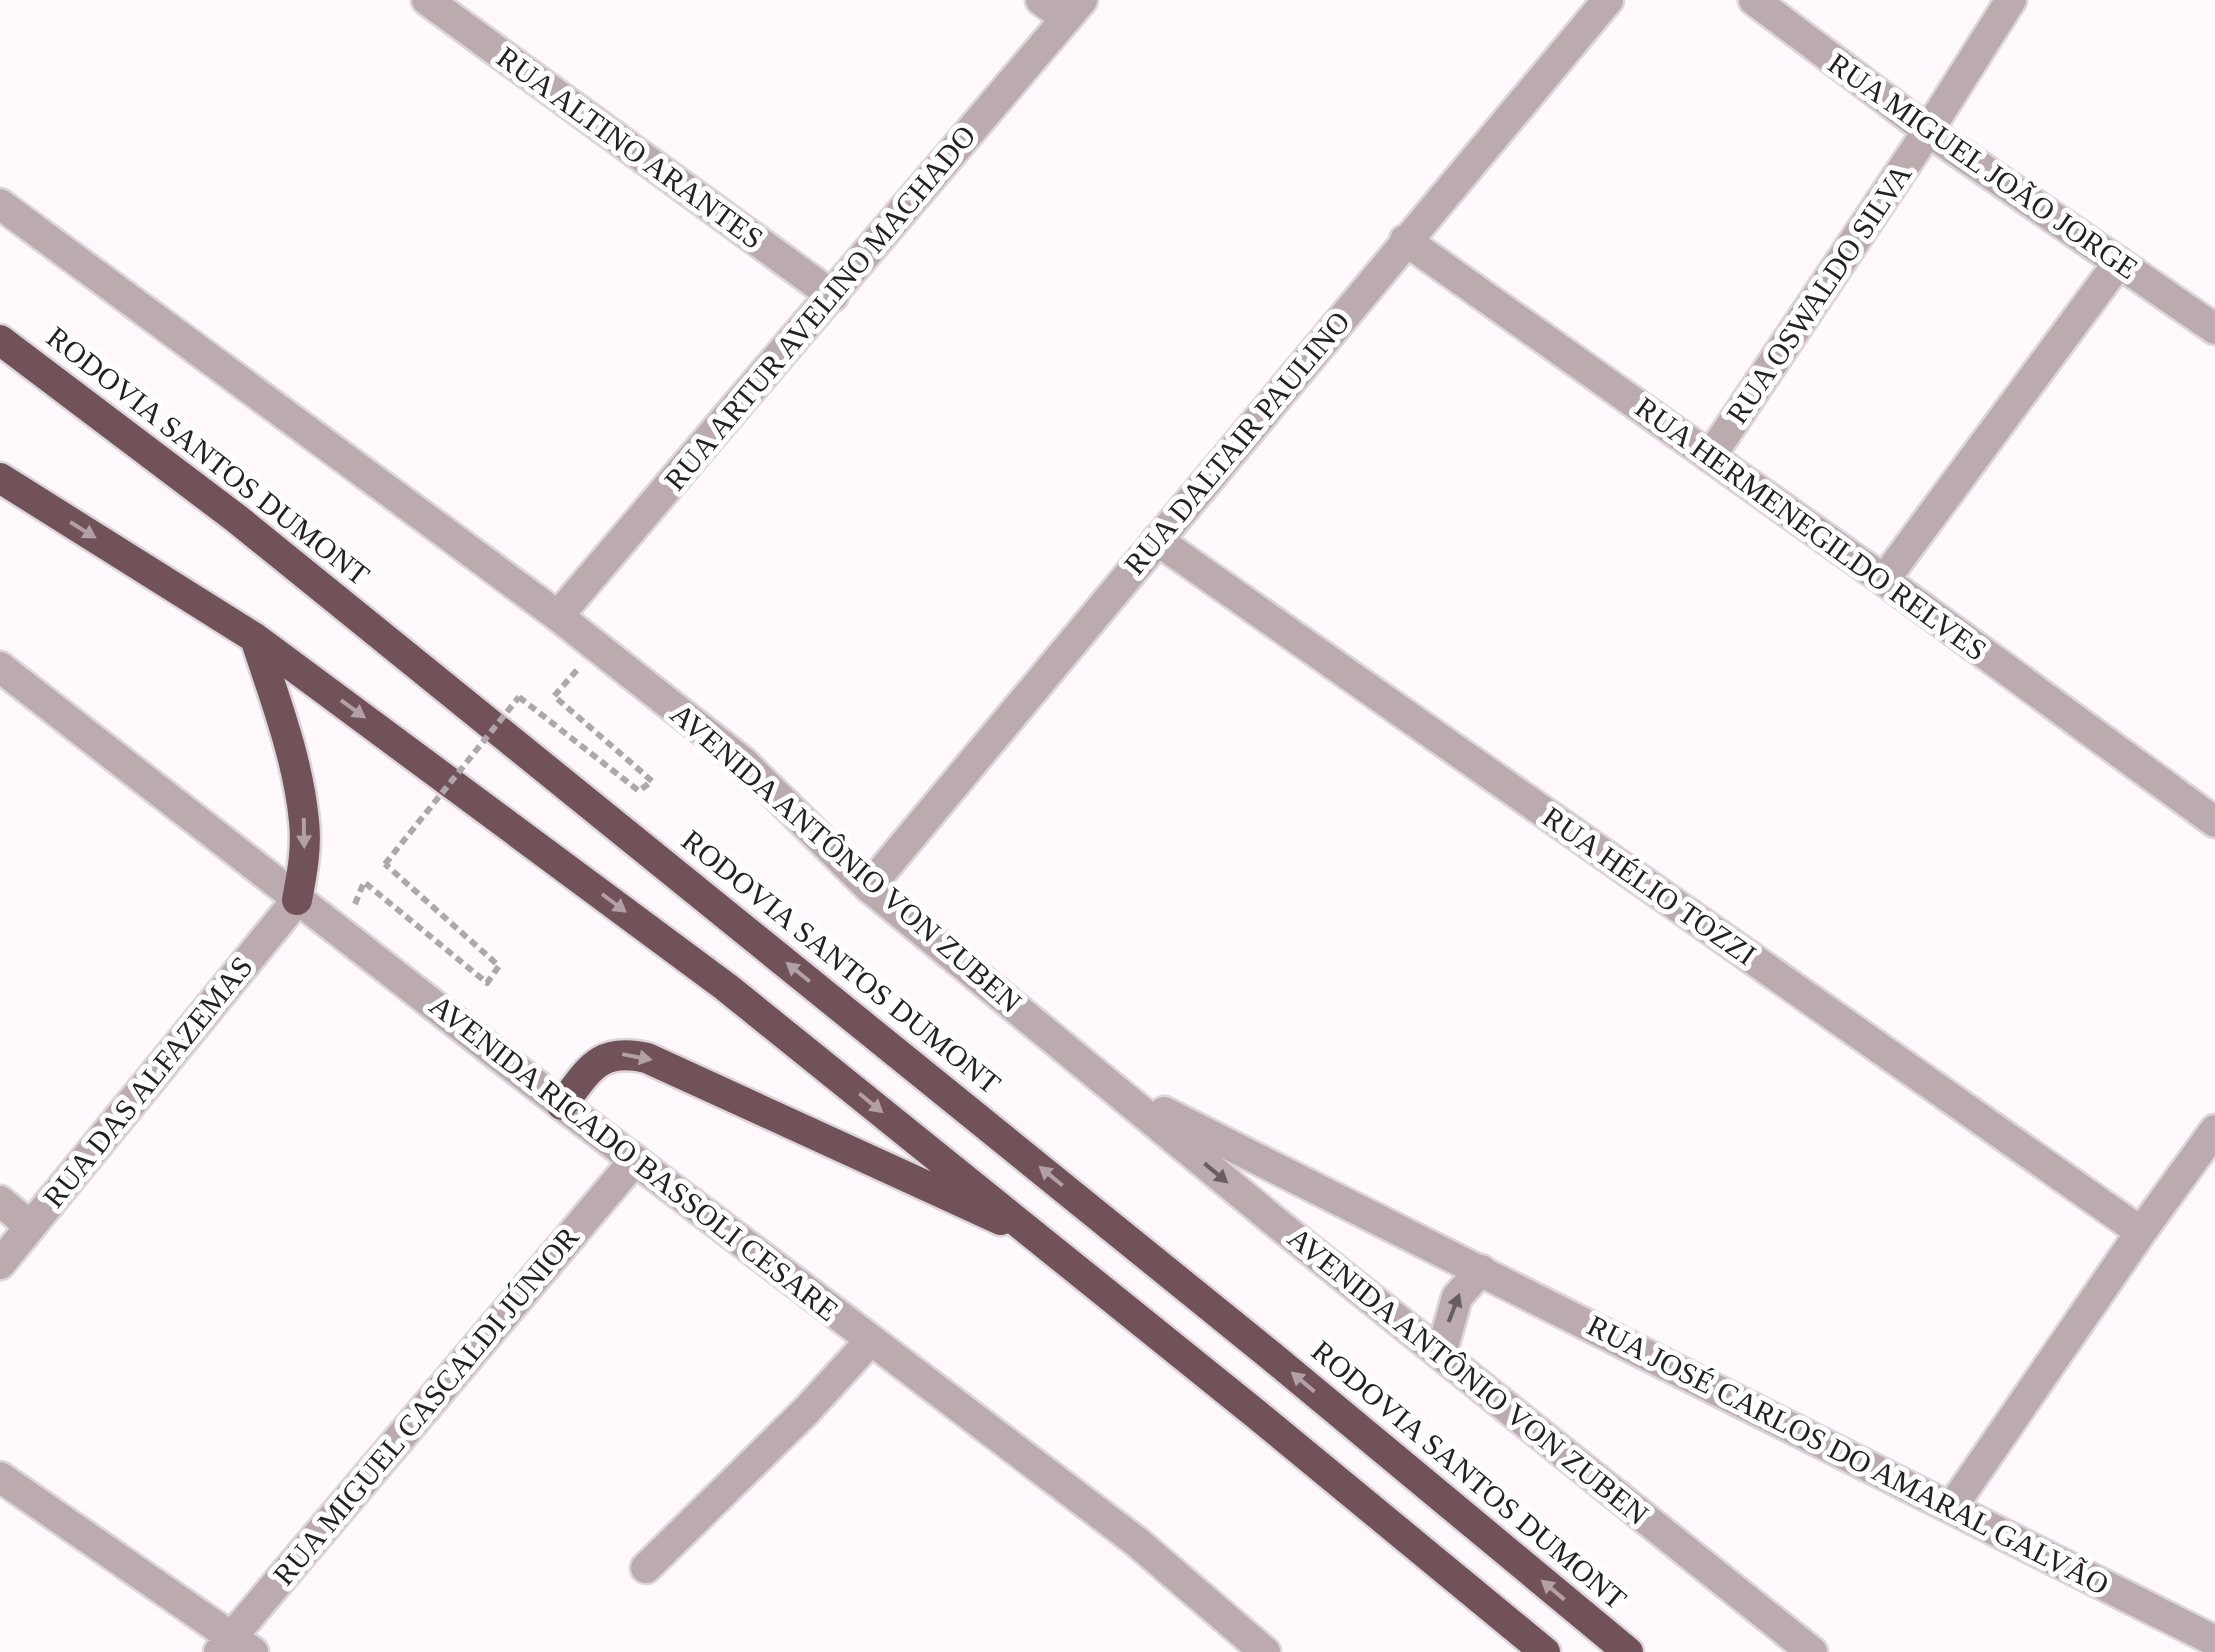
<svg xmlns="http://www.w3.org/2000/svg" width="2215" height="1652" font-family="'Times New Roman',serif">
  <style>
    .lines { fill: none; stroke-linecap: round; stroke-linejoin: round }
    .minor-casing { stroke: #dcd5da; stroke-width: 35 }
    .highway-casing { stroke: #dcd5da; stroke-width: 35 }
    .path { stroke: #ada7ab; stroke-width: 6; stroke-dasharray: 8 5; stroke-linecap: butt }
    .minor { stroke: #bbabae; stroke-width: 30 }
    .highway { stroke: #715259; stroke-width: 30 }
    .path-bridge { stroke: #ada7ab; stroke-width: 6; stroke-dasharray: 8 5; stroke-linecap: butt }
    .oneway { fill: #b1a0a4 }
    .oneway2 { fill: #675e61 }
    .labels { text-anchor: middle; stroke-width: 10; stroke-linejoin: round; paint-order: stroke }
    .street-label { font-size: 30px; fill: #231f22; stroke: #fff }
  </style>
  <rect width="100%" height="100%" fill="#fff8fd"/>
  <g class="lines">
    <defs>
      <path id="minor" d="M427,0L833,296
        M1041,0L1065,18
        M1754,0L1928,131L2215,329
        M0,204L558,616L743,762L869,887L1278,1224L1812,1652
        M1405,240L1884,580L2215,822
        M1710,457L1928,131L2011,0
        M1157,540L2141,1232
        M1884,580L2119,262
        M558,616L1082,0
        M0,667L562,1105L1137,1542L1265,1652
        M869,887L1608,0
        M1164,1112L2215,1641
        M0,1201L30,1226
        M0,1264L297,900
        M1441,1354L1457,1297L1481,1270
        M0,1477L253,1652
        M1952,1507L2141,1232L2215,1130
        M646,1568L807,1410L871,1340
        M219,1652L635,1160"/>
      <path id="highway" d="M0,340L237,519L1270,1355L1628,1652
        M0,478L255,638L726,987L1256,1414L1545,1652
        M255,638C274,697 298,758 304,821C307,848 302,874 297,900
        M562,1105C589,1070 598,1047 647,1058L1001,1220"/>
    </defs>
    <use href="#minor" class="minor-casing"/>
    <use href="#highway" class="highway-casing"/>
    <path class="path" d="M519,697L639,791L652,781L554,696L577,670
      M355,904L364,882L487,983L499,966L385,864"/>
    <use href="#minor" class="minor"/>
    <use href="#highway" class="highway"/>
    <path class="path-bridge" d="M385,864L519,697"/>
  </g>
  <defs><path id="oneway-solid" d="M-6-.8H1V-3.2L6.5 0L1 3.2V.8H-6Z" transform="scale(2.5)"/></defs>
  <g class="oneway">
    <use href="#oneway-solid" transform="translate(83 530) rotate(32)"/>
    <use href="#oneway-solid" transform="translate(353 709) rotate(36)"/>
    <use href="#oneway-solid" transform="translate(304 833) rotate(89)"/>
    <use href="#oneway-solid" transform="translate(614 903) rotate(37)"/>
    <use href="#oneway-solid" transform="translate(798 972) rotate(-141)"/>
    <use href="#oneway-solid" transform="translate(637 1057) rotate(11)"/>
    <use href="#oneway-solid" transform="translate(871 1103) rotate(39)"/>
    <use href="#oneway-solid" transform="translate(1051 1176) rotate(-141)"/>
    <use href="#oneway-solid" transform="translate(1303 1382) rotate(-140)"/>
    <use href="#oneway-solid" transform="translate(1553 1590) rotate(-140)"/>
  </g>
  <g class="oneway2">
    <use href="#oneway-solid" transform="translate(1216 1173) rotate(40)"/>
    <use href="#oneway-solid" transform="translate(1454 1308) rotate(-69)"/>
  </g>
  <g class="labels">
    <g class="street-label">
      <text transform="translate(630 148) rotate(36)" y="10">RUA ALTINO ARANTES</text>
      <text transform="translate(1983 166) rotate(35)" y="10">RUA MIGUEL JOÃO JORGE</text>
      <text transform="translate(1819 294) rotate(-56)" y="10">RUA OSWALDO SILVA</text>
      <text transform="translate(820 308) rotate(-50)" y="10">RUA ARTUR AVELINO MACHADO</text>
      <text transform="translate(1237 443) rotate(-50)" y="10">RUA DALTAIR PAULINO</text>
      <text transform="translate(208 456) rotate(38)" y="10">RODOVIA SANTOS DUMONT</text>
      <text transform="translate(1811 529) rotate(36)" y="10">RUA HERMENEGILDO RELVES</text>
      <text transform="translate(846 858) rotate(41)" y="10">AVENIDA ANTÔNIO VON ZUBEN</text>
      <text transform="translate(1649 886) rotate(35)" y="10">RUA HÉLIO TOZZI</text>
      <text transform="translate(841 962) rotate(39)" y="10">RODOVIA SANTOS DUMONT</text>
      <text transform="translate(148 1082) rotate(-51)" y="10">RUA DAS ALFAZEMAS</text>
      <text transform="translate(634 1158) rotate(38)" y="10">AVENIDA RICADO BASSOLI CESARE</text>
      <text transform="translate(1468 1376) rotate(39)" y="10">AVENIDA ANTÔNIO VON ZUBEN</text>
      <text transform="translate(426 1406) rotate(-50)" y="10">RUA MIGUEL CASCALDI JÚNIOR</text>
      <text transform="translate(1848 1455) rotate(27)" y="10">RUA JOSÉ CARLOS DO AMARAL GALVÃO</text>
      <text transform="translate(1469 1475) rotate(40)" y="10">RODOVIA SANTOS DUMONT</text>
    </g>
  </g>
</svg>
